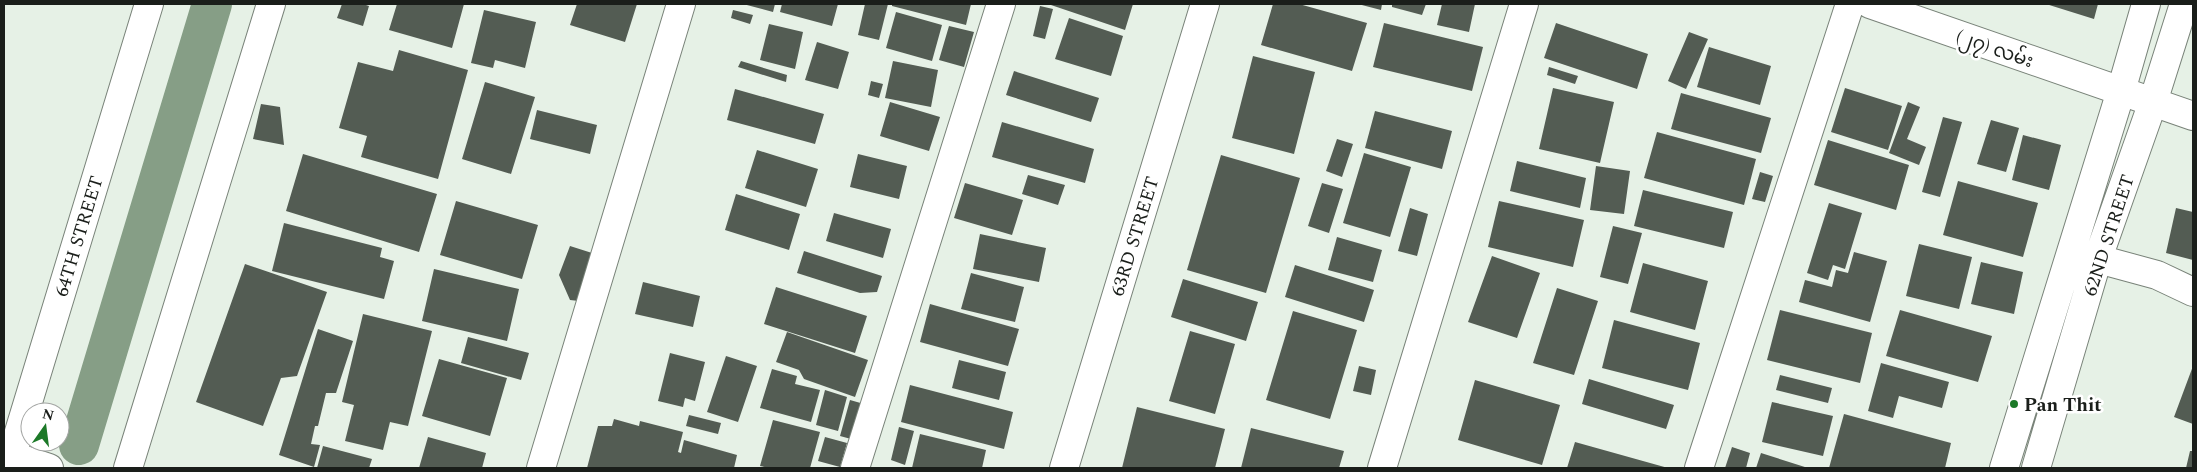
<svg xmlns="http://www.w3.org/2000/svg" width="2197" height="472" font-family="Spectral,'Noto Sans Myanmar',serif">
  <style>
    .lines { fill: none; stroke-linecap: round; stroke-linejoin: round }
    .canal { stroke: #869e86; stroke-width: 40 }
    .building { fill: #535c53 }
    .minor-casing { stroke: #798379; stroke-width: 30 }
    .major-casing { stroke: #798379; stroke-width: 30 }
    .minor { stroke: #fff; stroke-width: 28 }
    .major { stroke: #fff; stroke-width: 28 }
    .poi-dot { fill: #1c7928; stroke: #fff; stroke-width: 2 }
    .labels { text-anchor: middle; stroke-width: 5; stroke-linejoin: round; paint-order: stroke }
    .street-label { font-size: 19px; fill: #1a1e1a; stroke: #fff }
    .poi-label { font-size: 19px; font-weight: bold; fill: #1a1e1a; stroke: #fff; text-anchor: start }
  </style>
  <rect width="100%" height="100%" fill="#e6f1e6"/>
  <g class="lines">
    <path class="canal" d="M79,445L212,4"/>
  </g>
  <path class="building" d="M342,4H363L369,6L363,26L337,18Z
    M397,4H464L452,48L389,30Z
    M577,4H637L625,42L570,25Z
    M743,4H775L773,12Z
    M782,4H838L832,26L780,12Z
    M865,4H888L879,40L858,35Z
    M892,4H971L966,25L892,6Z
    M1048,4H1133L1125,30Z
    M1273,4H1299L1367,23L1352,71L1261,45Z
    M1358,4H1382L1381,10Z
    M1392,4H1426L1422,15L1392,7Z
    M1442,4H1475L1469,32L1437,25Z
    M2046,4H2098L2094,19Z
    M1040,6L1053,9L1045,39L1033,36Z
    M484,10L536,22L525,68L495,60L493,68L471,63Z
    M733,10L753,15L750,24L731,18Z
    M896,12L942,25L932,61L886,48Z
    M1069,18L1123,36L1111,76L1055,59Z
    M1384,23L1483,47L1472,91L1373,67Z
    M1556,23L1648,54L1637,89L1544,58Z
    M769,24L803,32L795,69L760,60Z
    M949,26L974,32L964,67L939,60Z
    M1689,32L1708,39L1686,89L1668,81Z
    M817,42L849,52L838,89L805,80Z
    M1709,47L1771,66L1760,105L1697,87Z
    M399,50L468,70L438,179L361,157L367,136L339,128L358,62L393,71Z
    M1253,56L1315,72L1294,154L1232,138Z
    M741,61L787,75L786,82L738,67Z
    M893,61L938,70L931,107L885,98Z
    M1549,67L1578,76L1575,84L1547,75Z
    M1014,71L1099,98L1091,122L1006,95Z
    M871,81L883,84L879,98L868,95Z
    M485,82L535,97L511,174L462,159Z
    M1553,88L1614,102L1600,163L1539,149Z
    M1845,88L1902,106L1888,150L1831,132Z
    M735,89L824,114L815,144L727,120Z
    M1681,93L1771,118L1761,153L1671,129Z
    M890,102L940,117L929,151L880,136Z
    M1908,102L1920,107L1907,139L1926,147L1919,165L1889,153Z
    M261,104L280,107L284,145L253,139Z
    M537,110L597,125L590,154L530,139Z
    M1375,111L1452,131L1442,169L1365,148Z
    M1943,117L1962,122L1940,197L1922,192Z
    M1991,120L2019,128L2006,172L1977,164Z
    M1002,122L1094,149L1085,183L992,157Z
    M1657,132L1756,159L1744,205L1644,178Z
    M2023,135L2061,145L2049,190L2012,180Z
    M1337,139L1353,144L1342,177L1326,171Z
    M1828,140L1909,165L1896,210L1814,185Z
    M757,150L818,169L806,207L745,188Z
    M1364,153L1411,167L1390,237L1343,223Z
    M303,154L437,194L419,252L286,211Z
    M858,154L907,166L899,199L850,187Z
    M1221,155L1300,178L1266,293L1187,270Z
    M1517,161L1586,178L1580,208L1510,191Z
    M1596,166L1630,171L1624,214L1590,210Z
    M1760,172L1773,176L1765,202L1752,199Z
    M1028,175L1065,185L1058,205L1022,194Z
    M1958,181L2038,203L2023,257L1943,235Z
    M965,183L1023,200L1012,235L954,218Z
    M1322,183L1343,189L1329,233L1308,226Z
    M1643,190L1733,212L1724,248L1634,226Z
    M736,194L800,214L789,250L725,230Z
    M456,201L538,225L522,279L440,255Z
    M1499,201L1584,220L1573,267L1488,247Z
    M1829,203L1862,213L1845,269L1833,265L1828,280L1807,273Z
    M1410,208L1428,214L1417,256L1398,251Z
    M2176,208L2193,212V260L2166,253Z
    M834,213L891,229L883,258L826,241Z
    M284,223L382,248L380,257L394,261L384,299L272,271Z
    M1613,226L1642,233L1628,284L1600,277Z
    M980,234L1046,248L1039,282L973,269Z
    M1337,237L1382,250L1373,282L1328,270Z
    M1919,244L1972,257L1959,309L1906,296Z
    M570,246L592,253L588,302L570,300L559,275Z
    M804,251L882,276L877,292L860,293L797,273Z
    M1854,252L1887,261L1870,322L1799,302L1805,280L1832,287L1836,270L1848,273Z
    M1492,256L1540,273L1517,338L1468,322Z
    M1981,262L2023,272L2014,314L1971,304Z
    M1643,263L1708,281L1695,330L1630,312Z
    M245,264L327,292L297,376L281,378L263,426L196,402Z
    M1295,265L1374,290L1364,322L1285,297Z
    M434,269L519,289L507,341L422,321Z
    M971,273L1024,287L1015,322L961,309Z
    M1183,279L1258,302L1246,341L1171,317Z
    M643,282L700,296L693,327L635,314Z
    M776,287L867,316L855,353L764,324Z
    M1557,288L1598,301L1574,375L1533,363Z
    M930,304L1019,329L1008,366L920,342Z
    M1780,310L1872,333L1860,383L1767,360Z
    M1900,310L1992,336L1978,382L1886,356Z
    M1293,311L1357,330L1330,419L1266,400Z
    M363,314L432,331L408,426L390,422L383,450L345,441L354,405L342,402Z
    M1614,320L1700,343L1688,390L1602,368Z
    M318,329L353,341L336,393H326L318,426H315L311,444L320,445L314,467L279,455Z
    M1190,331L1235,344L1215,414L1169,401Z
    M787,332L868,360L855,397L804,379L799,370L776,362Z
    M468,337L529,353L521,380L461,363Z
    M670,353L705,362L695,401L685,398L683,407L658,401Z
    M726,356L757,366L738,422L707,412Z
    M439,359L507,378L490,436L422,416Z
    M959,360L1006,372L999,400L952,388Z
    M1881,363L1949,382L1942,408L1899,396L1893,418L1868,411Z
    M1359,366L1376,370L1371,395L1353,391Z
    M2193,366V424L2174,417Z
    M772,369L797,376L795,384L820,390L811,422L760,408Z
    M1780,375L1832,388L1828,403L1776,390Z
    M1589,379L1674,405L1666,429L1582,404Z
    M1475,380L1560,405L1542,465L1458,440Z
    M910,385L1013,412L1004,449L901,422Z
    M825,390L847,397L838,431L816,425Z
    M850,400L871,406L862,442L840,436Z
    M1772,402L1833,416L1823,456L1762,442Z
    M1137,407L1225,429L1215,468H1122Z
    M1844,414L1951,443L1945,468H1829Z
    M689,415L721,423L718,434L686,426Z
    M614,419L639,426L640,421L683,432L678,452L681,453L684,440L737,455L734,468H587L598,426H612Z
    M773,420L820,432L810,468H770L760,466Z
    M899,427L914,431L905,465L891,460Z
    M1251,428L1344,451L1339,468H1241Z
    M920,434L986,450L982,468H912Z
    M428,437L486,453L482,468H419Z
    M825,437L847,443L840,467L818,461Z
    M1575,442L1668,468H1567Z
    M323,446L372,459L369,468H317Z
    M1732,447L1750,453L1746,468H1725Z
    M2190,451H2193V468H2186Z
    M1761,453L1808,468H1756Z"/>
  <g class="lines">
    <defs>
      <path id="minor" d="M1870,4L2193,116
        M2076,253L2157,275L2193,292
        M4,453L49,468
        M8,468L149,4
        M128,468L271,4
        M541,468L681,4
        M855,468L1001,4
        M1064,468L1205,4
        M1382,468L1524,4
        M1699,468L1850,4"/>
      <path id="major" d="M2004,468L2121,91L2146,4
        M2036,468L2098,258L2153,102L2184,4"/>
    </defs>
    <use href="#minor" class="minor-casing"/>
    <use href="#major" class="major-casing"/>
    <use href="#minor" class="minor"/>
    <use href="#major" class="major"/>
  </g>
  <circle class="poi-dot" cx="2014" cy="404" r="5"/>
  <g class="labels">
    <g class="street-label">
      <text transform="translate(1995 48) rotate(19)" y="7">(၂၇) လမ်း</text>
      <text transform="translate(2108 235) rotate(-72)" y="7">62ND STREET</text>
      <text transform="translate(78 236) rotate(-73)" y="7">64TH STREET</text>
      <text transform="translate(1134 236) rotate(-73)" y="7">63RD STREET</text>
    </g>
    <g class="poi-label">
      <text x="2024" y="411">Pan Thit</text>
    </g>
  </g>
  <rect width="2197" height="472" fill="none" stroke="#1a1e1a" stroke-width="10"/>
  <g transform="translate(45 427) rotate(14)"><circle r="24" fill="#ffffff" stroke="#a3a5a3"/>
  <path d="M0-4L9 19L0 12L-9 19Z" fill="#1c7928"/>
  <text y="-8" font-size="14" font-weight="bold" text-anchor="middle" fill="#1a1e1a">N</text>
  </g>
</svg>
